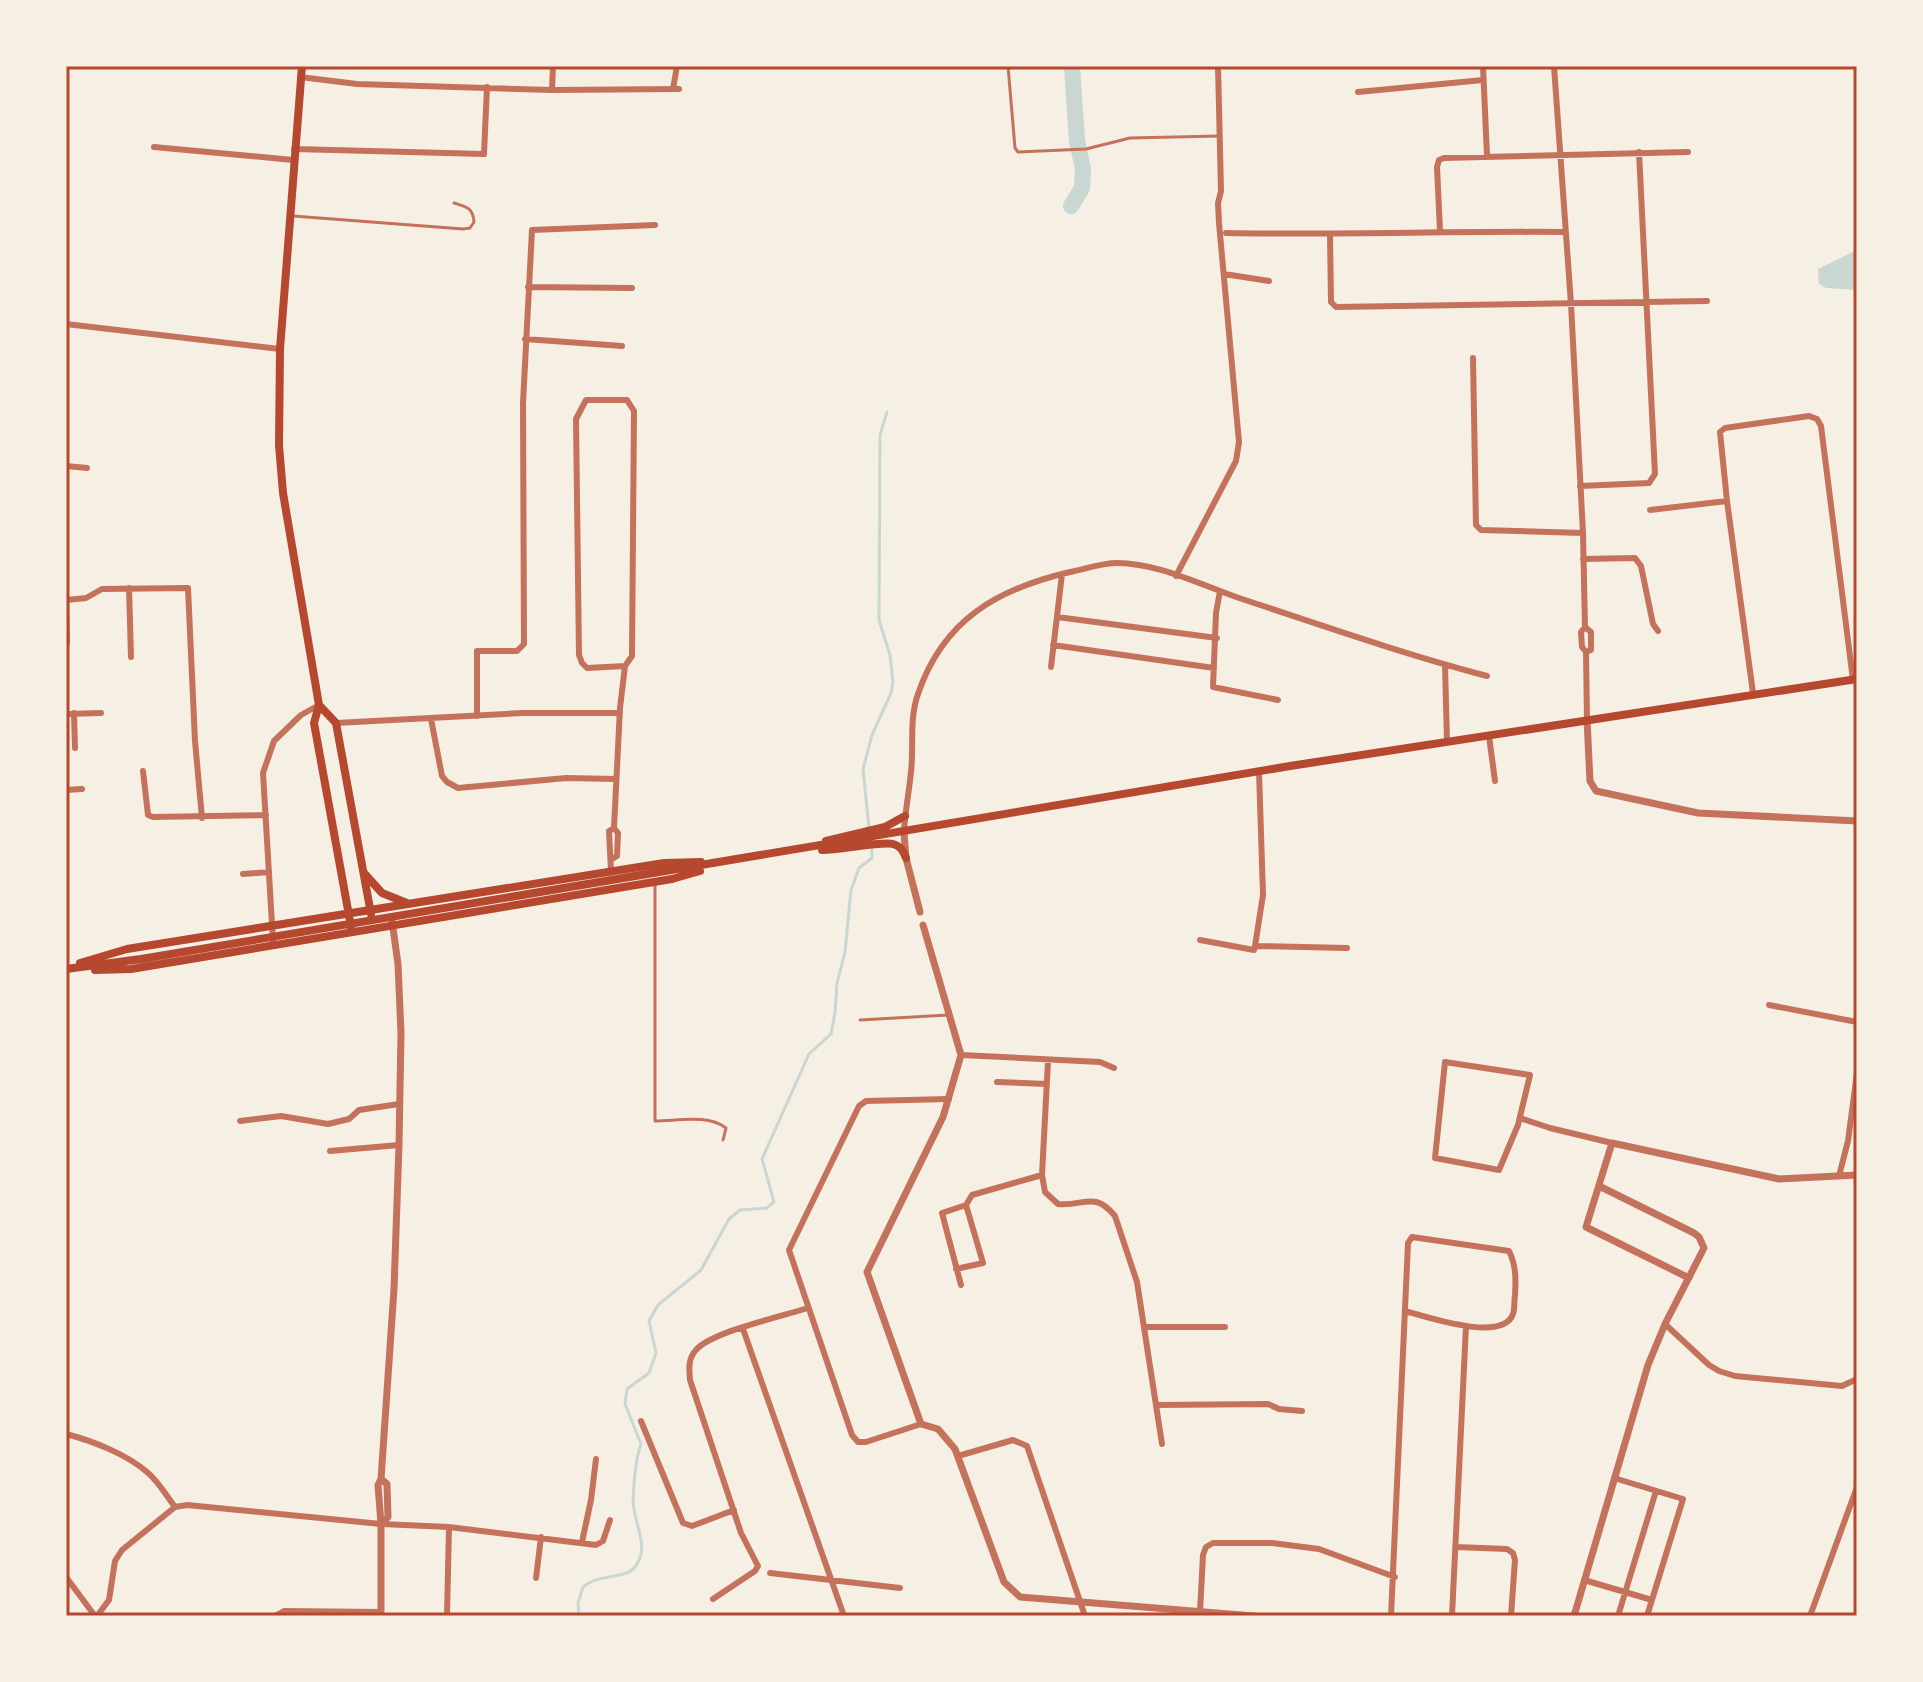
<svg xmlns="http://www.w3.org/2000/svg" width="1923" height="1682" font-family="'DM Sans',sans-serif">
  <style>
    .water { fill: #c9d6d2 }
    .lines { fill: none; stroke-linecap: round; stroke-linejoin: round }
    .stream { stroke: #c9d6d2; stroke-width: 3 }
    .river { stroke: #c9d6d2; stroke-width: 16 }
    .service { stroke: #c5725c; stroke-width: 3 }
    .minor { stroke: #c5725c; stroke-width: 6 }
    .tertiary { stroke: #c5725c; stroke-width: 7 }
    .secondary { stroke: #b5482f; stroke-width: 8 }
    .neatline { fill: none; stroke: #b5482f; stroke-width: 3 }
  </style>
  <rect width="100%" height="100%" fill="#f6efe4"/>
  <path class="water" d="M1857,250V290L1826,288L1819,284L1818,269Z"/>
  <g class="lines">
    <path class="stream" d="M869,828L863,769L872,735L891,693L893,683L890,655L879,620L880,435L887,412
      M579,1616L578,1603L583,1587C597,1574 626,1579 635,1567C651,1547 633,1522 633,1500C634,1482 635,1461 641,1444L625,1404L627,1389L649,1373L656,1353L649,1321L658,1305L701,1270L729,1219L740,1210L767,1208L774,1202L762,1159L809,1054L831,1034L835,1013L837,983L845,952L851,890L859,868L872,858V848"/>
    <path class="river" d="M1071,206L1082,188L1083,169L1077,141L1072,66"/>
    <path class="service" d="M1008,66L1015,148L1018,152L1086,149L1130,138L1219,136
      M293,216L463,229L470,228L474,222C473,208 467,207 454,203
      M655,882V1121C677,1121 708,1114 726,1128L723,1140
      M860,1020L948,1015"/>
    <path class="minor" d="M1483,66L1487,156
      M1554,66L1571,304L1583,533L1585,627L1581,632L1582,647L1586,652L1587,720
      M300,77L357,84L552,90L679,89
      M673,89L677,66
      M552,90L553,66
      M1358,92L1483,80
      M154,147L293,160
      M294,149L484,154L487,87
      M1440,231L1437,167L1439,160L1444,158L1688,152
      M1226,233C1339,235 1452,231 1565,232
      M1330,235L1331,302L1336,307L1707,301
      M1224,274L1269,281
      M528,287L632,288
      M66,324L280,349
      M525,339L622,346
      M1473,358L1476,525L1481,530L1583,533
      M66,466L87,468
      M1580,486L1649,483L1655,474L1639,152
      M1650,510L1727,501
      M1583,559L1635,558L1641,566L1653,624L1658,631
      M1176,576L1236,461L1239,442L1219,223L1218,203L1221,191L1218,66
      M129,588L131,657
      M1220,591L1216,613L1213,687L1278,700
      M66,598L67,643
      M66,600L86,598L102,589L188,588L195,741L202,818
      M1057,617L1217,638
      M1585,627L1591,632V650L1586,652
      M1053,645L1214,668
      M1445,665L1447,742
      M1051,667L1062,574
      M1753,693L1727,501L1720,432L1725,428L1809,416L1817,419L1821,426L1853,680
      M74,713L75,748
      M66,714L101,713
      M477,716V651H517L524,644L523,403L532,230L655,225
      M431,719L442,776L447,782L458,788L566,778L616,779
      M336,723L522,713H620
      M1489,736L1495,781
      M143,771L148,815L153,817L266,815
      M66,790L82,789
      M904,832C905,812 909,792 911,772C914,746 909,719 918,694C943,620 997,589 1070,572C1085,569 1102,563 1117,563C1158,563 1201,585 1239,598C1321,625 1403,654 1487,676
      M612,859L617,856L618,833L614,828
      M611,871L609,831L614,828L620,708L625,666L632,656L634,411L627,400H586L576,419L579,655L582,663L587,668L625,666
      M243,874L269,872
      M1200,940L1254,950L1255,946L1263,895L1259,771
      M273,941L263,773L274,741L301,715L319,705
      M1255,946L1347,948
      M1769,1005L1857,1022
      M961,1055L1100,1062L1114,1068
      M1048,1061L1042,1175L1045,1192L1058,1204C1083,1207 1094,1190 1115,1216L1137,1282L1162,1444
      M1445,1062L1530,1075L1518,1125L1499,1170L1435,1158Z
      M997,1082L1047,1084
      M1520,1118L1550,1128L1612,1143
      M240,1121L281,1116L328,1124L349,1119L359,1110L399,1104
      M330,1151L399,1145
      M1839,1176L1848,1141L1857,1073
      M956,1269L983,1263L966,1205L972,1195L1042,1175
      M961,1285L942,1213L966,1205
      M1665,1324L1709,1365L1719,1371L1735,1376L1842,1386L1857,1379
      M1144,1327H1225
      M743,1329L844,1616
      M1157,1405L1268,1404L1279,1409L1302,1411
      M641,1421L683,1523L692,1526L734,1510
      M921,1424L866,1442H858L852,1435L789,1250L859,1106L866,1101L949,1099
      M66,1434C93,1441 126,1454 147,1472C158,1481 166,1495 175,1507
      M958,1456L1013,1440L1027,1446L1085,1616
      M1614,1478L1683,1499L1647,1616
      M582,1542L591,1500L596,1459
      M1456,1547L1507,1549L1513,1553L1515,1560L1511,1616
      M770,1573L900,1588
      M66,1577L95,1616
      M536,1578L541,1537
      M1584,1580L1652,1600
      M713,1599L755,1571L758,1566L741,1533L690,1380C689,1369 688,1358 696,1350C711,1332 783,1316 808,1308
      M1200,1612L1203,1555L1206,1547L1213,1543H1272L1319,1549L1395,1577
      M97,1616L109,1600L115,1561L122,1550L175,1507L187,1505L381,1524L449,1527L596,1545L603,1541L610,1520
      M275,1616L284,1611L381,1612
      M447,1616L449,1527
      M1391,1616L1408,1243L1412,1237L1509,1251C1516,1265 1516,1279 1515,1295C1514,1300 1515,1309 1513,1314C1503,1343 1427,1317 1405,1311
      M1452,1616L1466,1326
      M1618,1616L1656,1491
      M1810,1616L1857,1487"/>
    <path class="tertiary" d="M1587,720L1590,781L1596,791L1698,813L1857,821
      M904,833L906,858L920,912
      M923,925L961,1055L943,1117L867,1272L921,1424L938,1429L955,1449L1004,1582L1020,1597L1254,1616
      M1689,1278L1586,1227L1612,1143L1779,1179L1857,1175
      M381,1479L387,1484L388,1517L381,1524
      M381,1616V1524L378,1485L381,1479L394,1289L399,1145L401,1033L398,964L392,921
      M1574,1616L1648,1365L1665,1324L1704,1248L1699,1237L1694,1233L1599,1186"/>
    <path class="secondary" d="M302,66L280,349L279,445L283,493L319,705L314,723L352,932
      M319,705L336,723L371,914
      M826,841L885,827L905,816
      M822,850C840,850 882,841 893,844C901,846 903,851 906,858
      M364,873L382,893L407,903
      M80,963L127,949L664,863L701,862
      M66,969L141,959L1290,766L1857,679
      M95,970L131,969L672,879L700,871"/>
  </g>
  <rect width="1923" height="1682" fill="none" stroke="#f6efe4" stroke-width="136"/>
  <rect x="68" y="68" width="1787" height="1546" class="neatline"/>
</svg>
